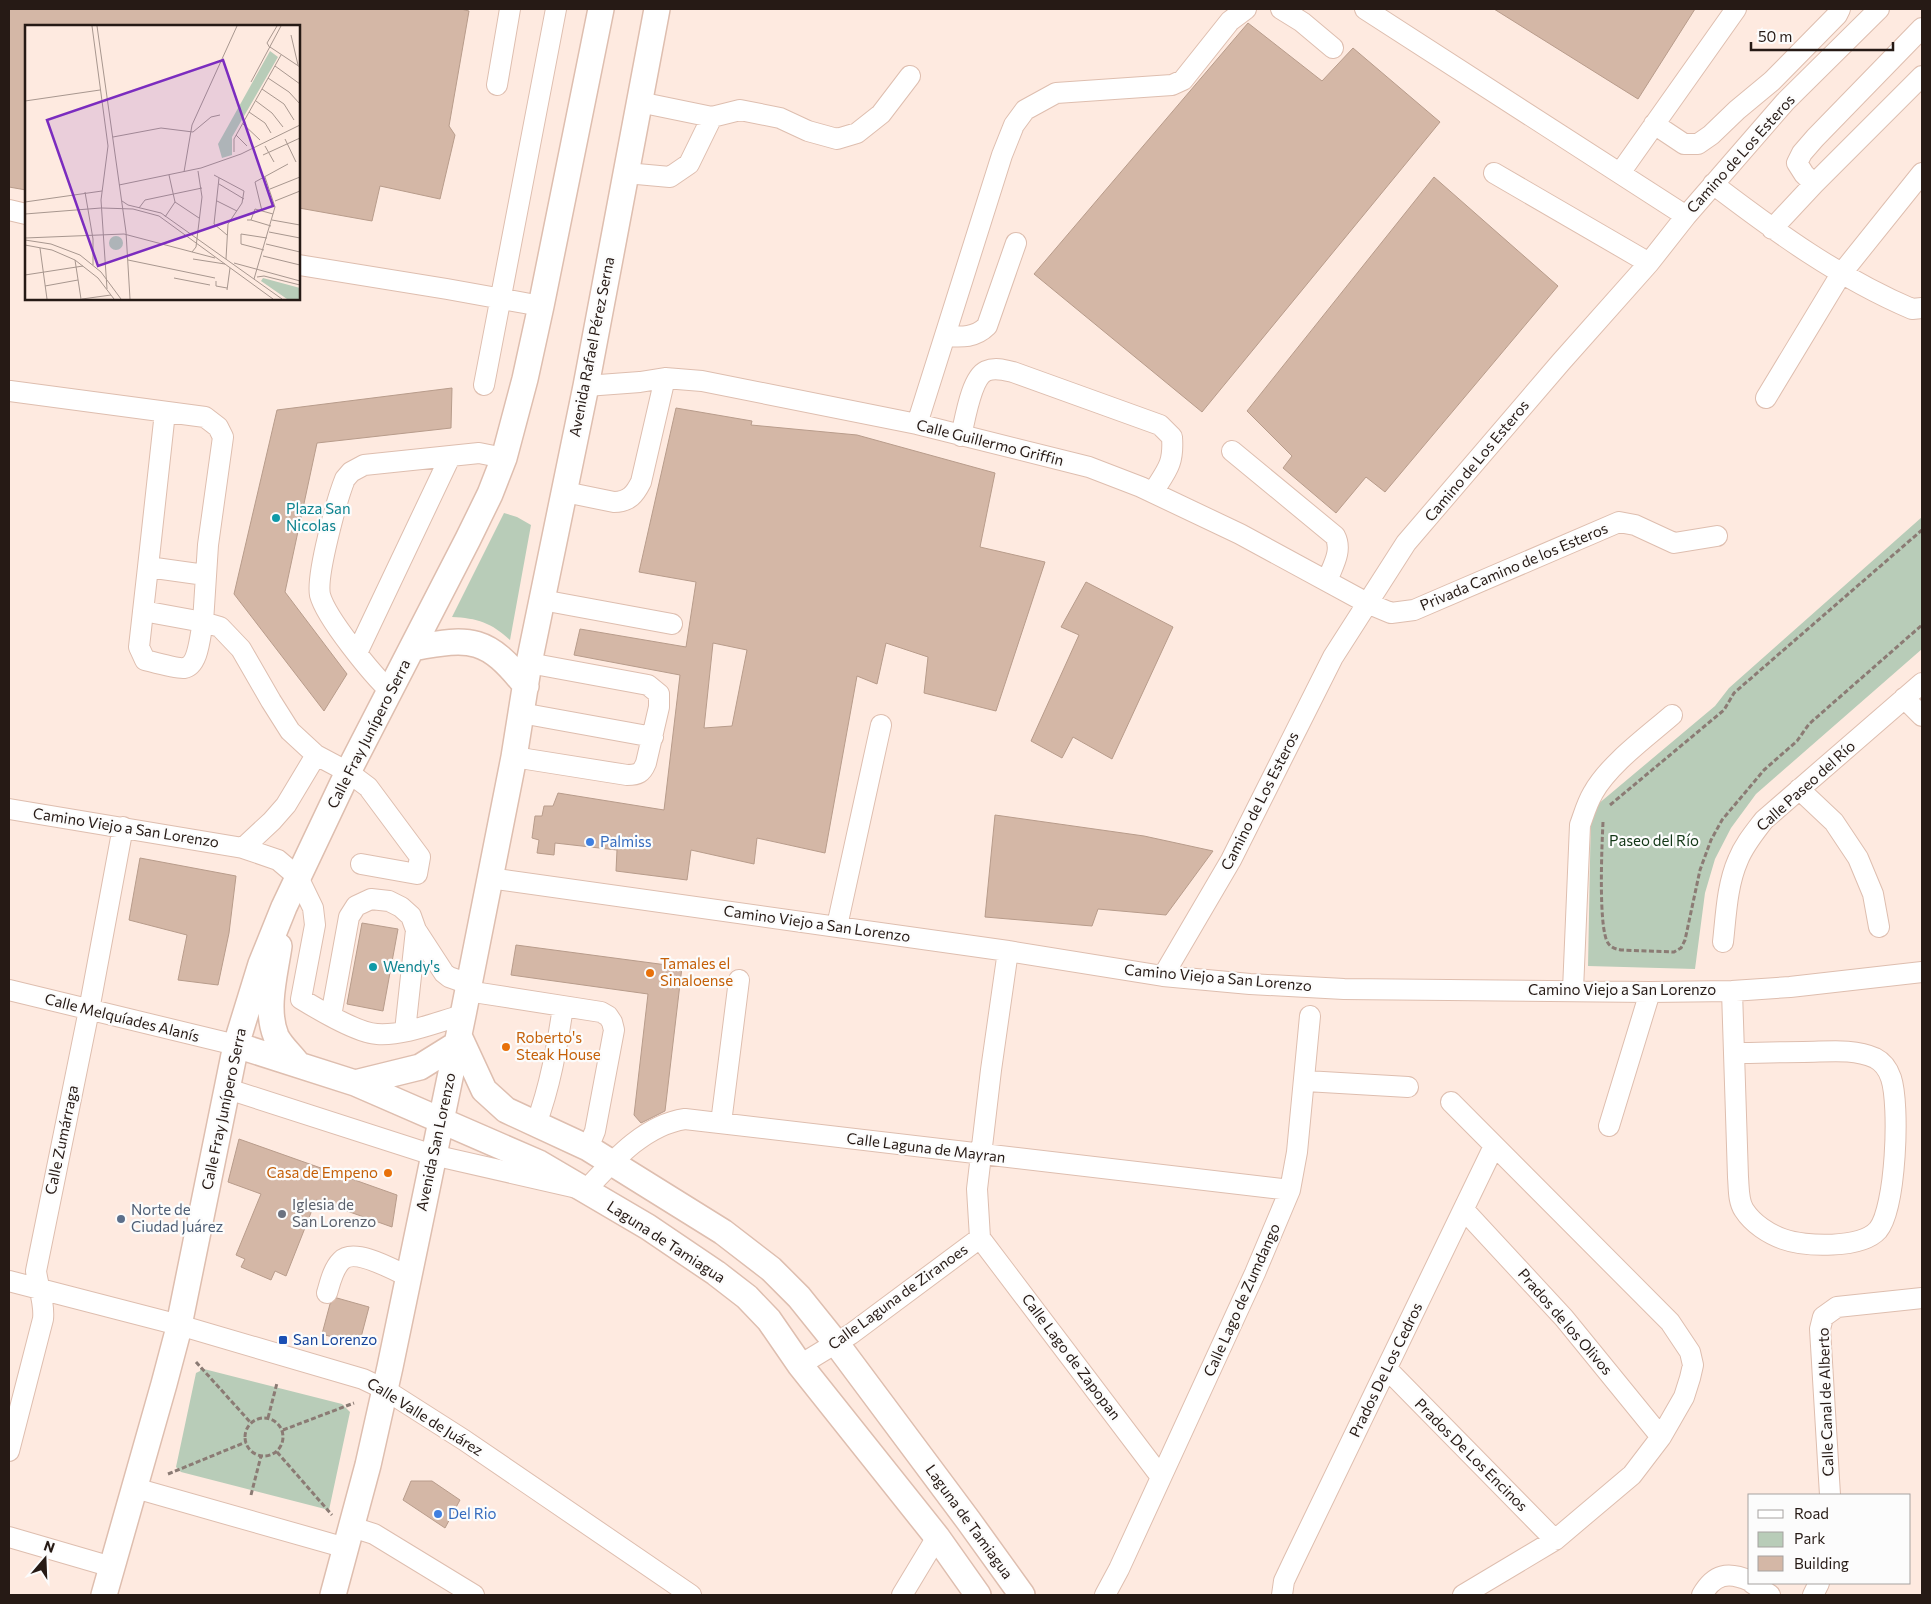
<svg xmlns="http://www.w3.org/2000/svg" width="1931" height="1604" font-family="Commissioner,sans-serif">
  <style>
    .green { fill: #b8ccb8 }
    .building { fill: #d4b7a6; stroke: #b89c8b; fill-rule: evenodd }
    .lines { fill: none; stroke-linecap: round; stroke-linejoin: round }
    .minor-casing { stroke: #debeaf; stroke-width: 22 }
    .major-casing { stroke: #debeaf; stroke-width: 28 }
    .path { stroke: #8b7b74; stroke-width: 3; stroke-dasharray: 5 2.5; stroke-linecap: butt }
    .minor { stroke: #fff; stroke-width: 20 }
    .major { stroke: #fff; stroke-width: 25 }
    .culture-dot { fill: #0f9aa8; stroke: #fcfcfc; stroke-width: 2 }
    .shop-dot { fill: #3f7fe0; stroke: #fcfcfc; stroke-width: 2 }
    .food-dot { fill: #e8710a; stroke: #fcfcfc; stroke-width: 2 }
    .worship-dot { fill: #6b7280; stroke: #fcfcfc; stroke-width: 2 }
    .service-dot { fill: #5c6f8a; stroke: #fcfcfc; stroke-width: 2 }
    .transit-dot { fill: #1a4fb4; stroke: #fcfcfc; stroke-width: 2 }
    .labels { text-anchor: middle; stroke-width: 4.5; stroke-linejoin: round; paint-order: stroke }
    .street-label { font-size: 15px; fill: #261a15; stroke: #fcfcfc }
    .culture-label { font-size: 15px; fill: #0d838f; stroke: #fcfcfc; text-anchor: start }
    .park-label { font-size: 15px; fill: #113615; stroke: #fcfcfc }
    .shop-label { font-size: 15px; fill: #366cbe; stroke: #fcfcfc; text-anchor: start }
    .food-label { font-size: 15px; fill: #c56008; stroke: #fcfcfc; text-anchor: start }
    .worship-label { font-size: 15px; fill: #5b616d; stroke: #fcfcfc; text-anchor: start }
    .service-label { font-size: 15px; fill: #4e5e75; stroke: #fcfcfc; text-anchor: start }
    .transit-label { font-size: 15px; fill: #164399; stroke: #fcfcfc; text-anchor: start }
    .inset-road { fill: none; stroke: #a8978f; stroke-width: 1 }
    .view { fill: #7b2cbf; fill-opacity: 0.15; stroke: #7b2cbf; stroke-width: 2.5 }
    .inset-edge { fill: none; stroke: #261a15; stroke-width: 2.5 }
  </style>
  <rect width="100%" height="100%" fill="#feeae0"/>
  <path class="green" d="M504,513L517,517L531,525L510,640C492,623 477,618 452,617Z
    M1922,517V649L1756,794L1731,828L1715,859L1705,893L1695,969L1588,966L1591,810L1715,706L1729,688Z
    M200,1368L342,1404L350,1412L329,1510L181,1472L176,1467L196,1373L200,1371Z"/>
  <path class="building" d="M9,9H461L469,11L449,126L455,135L440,199L380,186L372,221L299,208V26H26V190L9,187Z
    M1494,9H1695L1638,99Z
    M1248,23L1322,81L1353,48L1440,122L1202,412L1034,274Z
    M1434,177L1558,286L1385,492L1366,477L1336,513L1283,468L1292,456L1247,411Z
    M452,388L451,428L317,443L285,592L347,674L324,711L234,594L277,410Z
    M676,408L752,421L751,425L857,435L995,473L980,547L1045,562L996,711L924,693L928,657L886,643L877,684L857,676L825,853L757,838L754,864L691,850L687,880L616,871L617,850L555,843L554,855L537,853L539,840L532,838L535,816H542L544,806H553L558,793L664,810L680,675L574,655L580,629L686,647L696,582L639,572ZM713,643L747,650L732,726L704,728Z
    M1086,582L1173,627L1112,759L1073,737L1062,758L1031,741L1079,635L1061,627Z
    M995,815L1144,836L1213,851L1166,915L1098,909L1092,926L985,917Z
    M140,858L236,876L229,933L218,985L178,980L187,935L129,920Z
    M362,923L398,929L383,1011L347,1004Z
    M516,945L682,967L665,1111L641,1123L634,1115L648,994L511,975Z
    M239,1139L397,1195L392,1227L316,1200L286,1276L275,1271L271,1280L241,1267L245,1259L236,1255L261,1194L228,1182Z
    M337,1298L369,1307L359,1345L322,1334L330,1304Z
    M411,1481H432L460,1500L445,1528L403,1500Z"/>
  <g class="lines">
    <defs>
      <path id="minor" d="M1281,9L1302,22L1333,48
        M1365,9L1686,216
        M497,85L510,9
        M639,102L712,117L740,110L780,118L808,131L837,139L857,133L881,114L910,76
        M1654,124L1684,144H1698L1711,135L1737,110L1772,81L1837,15L1840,9
        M626,173L670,177L689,164L712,117
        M1494,173L1649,263
        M1620,173L1736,9
        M1713,184C1776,232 1839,278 1912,309L1922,308
        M1814,184L1804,174L1797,163L1802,153L1815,138L1922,28
        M9,210L26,214
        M1772,229L1814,184L1922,76
        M299,265L447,289L541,306
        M945,336C962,337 975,338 987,326L1016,243
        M484,385L556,9
        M586,386L640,382L665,378L702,381L917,424L1089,467L1141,487L1240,534L1367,603L1391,613L1414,610L1619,522L1635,525L1674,543L1717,536
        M10,391L205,417L218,427L223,437L208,545L203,622L220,627L241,649L271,701L290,731L316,755L348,772L368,787L420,857L417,874L361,864
        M1766,398L1841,274L1922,173
        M165,412L148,567L205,575
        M917,424L1002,155L1014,125L1025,110L1056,93L1172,85L1183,80L1230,21L1246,9
        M961,436C965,420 971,378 986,371C995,367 1005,370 1013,372L1160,425L1172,437C1174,464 1167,470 1153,492
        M1232,451L1335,536C1343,551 1332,567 1327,581
        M565,492L614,502C629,502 635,494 641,482L665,378
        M542,600L672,624
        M143,611L203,622C200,634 199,666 184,668C177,669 153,662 145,660L139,647L148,567
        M357,653L450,457
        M390,691C372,674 326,618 320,595C316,575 337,499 345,479L351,472L364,465L479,453L504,458
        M1904,698L1922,716
        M521,713L653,737
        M514,757L627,775C638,775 642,773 646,763L659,707V694L648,685L529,663
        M1799,789L1834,822L1858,858L1873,894L1879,927
        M9,809L243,848L278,860L298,877L313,908L315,925L301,999C319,1010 357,1033 377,1034C404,1036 437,1022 463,1015
        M243,848L272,821L286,805L316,755
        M489,878L1008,951L1163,976L1250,984L1344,989L1650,992L1732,991L1790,987L1922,972
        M837,926L881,725
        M1723,942C1726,915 1727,885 1738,860C1744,845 1754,833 1764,820L1922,683
        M1163,976L1231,860L1333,657L1406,543L1561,362L1649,263L1686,216L1785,102L1879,9
        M9,990L236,1045
        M1573,990L1580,825C1584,814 1587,803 1593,793C1609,764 1648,736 1672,715
        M467,991L601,1012L608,1016L612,1022L614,1030L595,1131L588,1148
        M1732,991L1738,1177C1739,1188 1738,1201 1744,1210C1753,1224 1769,1234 1783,1239C1805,1247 1861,1249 1878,1230C1896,1208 1900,1105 1891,1078C1888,1069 1883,1062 1875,1058C1853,1048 1827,1052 1803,1052C1781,1052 1758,1053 1735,1053
        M331,1016L349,917L356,906L371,899L389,901L401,907L411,916L416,930L444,973L449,977L469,984
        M405,1031L416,930
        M1306,1081L1408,1087
        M228,1089L433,1155L586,1190C613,1161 644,1125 685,1119L1290,1190
        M1451,1102L1670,1322L1690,1352L1693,1365L1690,1378L1684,1397L1661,1437L1632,1475L1555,1540L1463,1595
        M721,1123L739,980
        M536,1124C550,1087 557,1047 563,1007
        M1609,1126L1650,992
        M1464,1210L1564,1318L1661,1437
        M980,1238L1161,1477
        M980,1238L977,1189L991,1070L1008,951
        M9,1281L179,1325L363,1379L384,1389L464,1440L691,1595
        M327,1293C330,1283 333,1269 341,1261C354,1247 394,1270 409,1277
        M800,1365L851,1334L980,1238
        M1387,1369L1555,1540
        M9,1451L43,1319C45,1303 38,1287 36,1271L89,1010L123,827
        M135,1488L346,1548
        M1830,1495L1820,1329L1823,1317L1837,1307L1922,1298
        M352,1527L374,1534L474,1595
        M9,1537L112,1567
        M1752,1583L1770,1595
        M902,1595L937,1537
        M1105,1595L1119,1569L1255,1273L1290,1190L1297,1152L1310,1016
        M1282,1595L1284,1581L1293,1562L1494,1146
        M1702,1595C1714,1574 1728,1571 1750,1581
        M1813,1595L1819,1583"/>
      <path id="major" d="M413,648C472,637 487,637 526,686
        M279,946C275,974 265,1009 276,1036C280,1045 291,1055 297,1063
        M459,1036L484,1090L506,1110L588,1148L723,1232L771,1269L799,1297L836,1343L968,1520L1022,1595
        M236,1045L355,1083L539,1163L648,1227L716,1273L747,1297L769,1320L800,1365L937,1537L978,1595
        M355,1083L420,1067L457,1044
        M104,1595L164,1384L177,1335L236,1045L261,964L284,907L348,772L468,539L490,494L504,458L525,379L541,306L601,9
        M333,1595L368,1465L390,1367L463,1015L514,757L529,663L586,386L657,9"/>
    </defs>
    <use href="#minor" class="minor-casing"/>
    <use href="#major" class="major-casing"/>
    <path class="path" d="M1610,805L1724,710L1734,693L1922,530
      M1603,822C1602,844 1598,928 1608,943C1611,948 1616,949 1621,950L1674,952L1681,948L1685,940L1700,870L1711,840L1722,820L1764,770L1797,741L1809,724L1922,625
      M196,1362L251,1423
      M245 1437a19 19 0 1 1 38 0a19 19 0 1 1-38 0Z
      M268,1418L277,1383
      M283,1430L354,1403
      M277,1452L332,1515
      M168,1474L246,1442
      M251,1495L261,1456"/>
    <use href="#minor" class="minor"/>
    <use href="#major" class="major"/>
  </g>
  <g class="culture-dot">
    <circle cx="276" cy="518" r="5"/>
    <circle cx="373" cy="967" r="5"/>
  </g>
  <g class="shop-dot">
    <circle cx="590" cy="842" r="5"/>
    <circle cx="438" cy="1514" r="5"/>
  </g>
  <g class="food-dot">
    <circle cx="650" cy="973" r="5"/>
    <circle cx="506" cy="1047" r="5"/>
    <circle cx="388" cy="1173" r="5"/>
  </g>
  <circle class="worship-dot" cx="282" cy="1214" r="5"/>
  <circle class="service-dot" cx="121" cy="1219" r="5"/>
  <rect class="transit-dot" x="278" y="1335" width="10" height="10" rx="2.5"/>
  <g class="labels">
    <g class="street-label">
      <text transform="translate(1741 154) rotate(-48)" y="5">Camino de Los Esteros</text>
      <text transform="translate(592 347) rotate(-79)" y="5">Avenida Rafael Pérez Serna</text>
      <text transform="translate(990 443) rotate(14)" y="5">Calle Guillermo Griffin</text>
      <text transform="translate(1477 461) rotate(-50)" y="5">Camino de Los Esteros</text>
      <text transform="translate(1514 567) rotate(-23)" y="5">Privada Camino de los Esteros</text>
      <text transform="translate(369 734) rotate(-63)" y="5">Calle Fray Junípero Serra</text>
      <text transform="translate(1806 786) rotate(-42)" y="5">Calle Paseo del Río</text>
      <text transform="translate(1260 801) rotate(-63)" y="5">Camino de Los Esteros</text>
      <text transform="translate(126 828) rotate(9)" y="5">Camino Viejo a San Lorenzo</text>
      <text transform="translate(817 924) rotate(8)" y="5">Camino Viejo a San Lorenzo</text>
      <text transform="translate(1218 978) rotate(5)" y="5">Camino Viejo a San Lorenzo</text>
      <text x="1622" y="995">Camino Viejo a San Lorenzo</text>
      <text transform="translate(122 1018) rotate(14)" y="5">Calle Melquíades Alanís</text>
      <text transform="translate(224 1109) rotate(-78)" y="5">Calle Fray Junípero Serra</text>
      <text transform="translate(62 1140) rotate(-78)" y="5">Calle Zumárraga</text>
      <text transform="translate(436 1142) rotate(-78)" y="5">Avenida San Lorenzo</text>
      <text transform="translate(926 1148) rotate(7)" y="5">Calle Laguna de Mayran</text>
      <text transform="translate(666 1242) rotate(33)" y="5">Laguna de Tamiagua</text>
      <text transform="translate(898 1297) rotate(-36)" y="5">Calle Laguna de Ziranoes</text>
      <text transform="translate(1242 1300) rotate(-66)" y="5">Calle Lago de Zumdango</text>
      <text transform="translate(1565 1322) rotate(49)" y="5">Prados de los Olivos</text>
      <text transform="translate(1071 1357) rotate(53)" y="5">Calle Lago de Zapopan</text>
      <text transform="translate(1386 1370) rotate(-64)" y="5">Prados De Los Cedros</text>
      <text transform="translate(1826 1402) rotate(-92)" y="5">Calle Canal de Alberto</text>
      <text transform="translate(425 1417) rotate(32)" y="5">Calle Valle de Juárez</text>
      <text transform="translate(1471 1455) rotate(45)" y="5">Prados De Los Encinos</text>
      <text transform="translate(969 1522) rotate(54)" y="5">Laguna de Tamiagua</text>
    </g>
    <g class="culture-label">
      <text x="286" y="514">Plaza San<tspan x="286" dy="17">Nicolas</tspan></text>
      <text x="383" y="972">Wendy's</text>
    </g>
    <g class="park-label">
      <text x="1654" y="846">Paseo del Río</text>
    </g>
    <g class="shop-label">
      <text x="600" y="847">Palmiss</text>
      <text x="448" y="1519">Del Rio</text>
    </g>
    <g class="food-label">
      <text x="660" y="969">Tamales el<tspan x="660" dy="17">Sinaloense</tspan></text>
      <text x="516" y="1043">Roberto's<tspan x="516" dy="17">Steak House</tspan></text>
      <text x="378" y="1178" text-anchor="end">Casa de Empeno</text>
    </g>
    <g class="worship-label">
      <text x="292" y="1210">Iglesia de<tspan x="292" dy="17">San Lorenzo</tspan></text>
    </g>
    <g class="service-label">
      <text x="131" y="1215">Norte de<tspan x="131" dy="17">Ciudad Juárez</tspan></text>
    </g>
    <g class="transit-label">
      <text x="293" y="1345">San Lorenzo</text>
    </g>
  </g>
  <g transform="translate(25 25)">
    <rect width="275" height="275" fill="#feeae0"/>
    <path d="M245,26L253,32L207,112V130L197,133L193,119ZM84 218a7 7 0 1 1 14 0a7 7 0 1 1-14 0ZM238,253L275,263V274H262L236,256Z" fill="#b8ccb8"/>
    <path class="inset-road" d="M67,1L83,121L76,175L82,264M72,1L101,207L105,274M266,10L273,40M245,22L275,42M245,23L242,18L252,1M250,41L275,59M243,53L264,67L275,79M226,57L256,1M237,64L259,79L269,95M0,76L75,65M231,76L247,88L258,102M224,87L240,98L246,108M218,99L235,115M211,110L222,121M88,112L136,103L168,107L186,92L195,90M260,114L271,137M240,121L249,137M209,127V114L256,30M238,130L275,113M159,147L167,100L212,1M144,150L150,177M189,150L219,166L217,178L203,199L201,234M194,153L189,199L202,210M194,159L219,174M94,160L176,143L216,129L275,100M245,164L275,152M60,167L68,214V240M97,176L103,180L136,188L257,274M192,176L212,186M250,176L275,166M0,177L77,166M150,177L174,193M77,183L108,184L134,191L248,274M114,183L120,175L177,163M237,186L230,157L263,139M0,189L76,183M140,192L150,177M222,195H226L230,184L248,189M226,195L246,201M247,195L275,200M244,207L275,213M0,213L99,209L190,233M0,215L26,219L55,230L76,247L96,274M241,219L275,227M0,220L27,225L50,235L73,253L89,274M15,223L22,274M239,225L216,219V209L242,213M167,227L171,222L177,172L173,146M238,231L275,240M168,234L200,239M50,235L56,274M103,235L190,253M209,238L275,256M0,250L58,241M232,252L239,251L275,260M149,253L185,260M229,254L250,182L240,152M191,256V261L202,263M20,261L53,255M202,265L205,243M57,274L86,270"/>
    <path class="view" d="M198,35L248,181L73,241L22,95Z"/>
    <rect width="275" height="275" class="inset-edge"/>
  </g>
  <rect width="1931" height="1604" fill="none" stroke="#261a15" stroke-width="20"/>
  <rect x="1748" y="1494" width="162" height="90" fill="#fcfcfc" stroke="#a6a2a0"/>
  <rect x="1758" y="1510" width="25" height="8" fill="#ffffff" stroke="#a6a2a0"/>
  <text x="1794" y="1519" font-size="15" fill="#261a15">Road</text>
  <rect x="1758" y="1532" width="25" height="15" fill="#b8ccb8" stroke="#a6a2a0"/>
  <text x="1794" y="1544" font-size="15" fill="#261a15">Park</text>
  <rect x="1758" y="1556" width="25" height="15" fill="#d4b7a6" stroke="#a6a2a0"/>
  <text x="1794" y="1569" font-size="15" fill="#261a15">Building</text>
  <g transform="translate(45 1559) rotate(19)" stroke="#fcfcfc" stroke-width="4" paint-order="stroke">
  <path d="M0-4L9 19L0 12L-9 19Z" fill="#261a15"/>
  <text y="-8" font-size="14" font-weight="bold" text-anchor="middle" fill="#261a15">N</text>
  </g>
  <path d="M1751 42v8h142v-8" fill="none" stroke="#261a15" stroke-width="2.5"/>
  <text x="1758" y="42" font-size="15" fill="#261a15" stroke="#fcfcfc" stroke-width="4" paint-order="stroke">50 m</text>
</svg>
